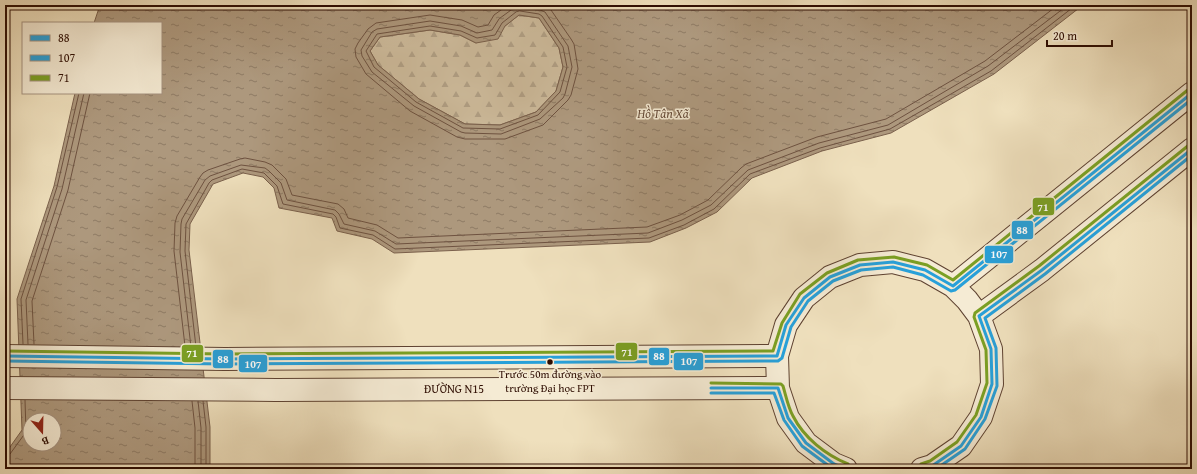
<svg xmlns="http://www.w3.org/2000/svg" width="1197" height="474" font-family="'Gentium Book Plus',serif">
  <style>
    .forest { fill: url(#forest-firs); stroke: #7e6450 }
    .water { fill: url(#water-ripples); stroke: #7a604c; fill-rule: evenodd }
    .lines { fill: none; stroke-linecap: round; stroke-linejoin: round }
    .shore { stroke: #6e5240; stroke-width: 1 }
    .minor-casing { stroke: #5e4231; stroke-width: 24 }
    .minor { stroke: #f5ebd4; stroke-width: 22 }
    .bus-1-casing { stroke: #f5ebd4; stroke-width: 6 }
    .bus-2-casing { stroke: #f5ebd4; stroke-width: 6 }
    .bus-3-casing { stroke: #f5ebd4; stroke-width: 6 }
    .bus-1 { stroke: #28a0d9; stroke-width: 3 }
    .bus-2 { stroke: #28a0d9; stroke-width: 3 }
    .bus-3 { stroke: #7b9f23; stroke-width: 3 }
    .bus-dot { fill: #2e0d02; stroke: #f5ebd4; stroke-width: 1.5 }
    .labels { text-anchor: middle; stroke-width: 3; stroke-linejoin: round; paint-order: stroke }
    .bus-label { font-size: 11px; fill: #2e0d02; stroke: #f5ebd4 }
    .street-label { font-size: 12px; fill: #2e0d02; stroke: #f5ebd4 }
    .water-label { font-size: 13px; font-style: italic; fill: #674c39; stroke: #f5ebd4 }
    .line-badge { stroke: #f5ebd4; stroke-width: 1.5 }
    .badge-label { font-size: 11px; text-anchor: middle; font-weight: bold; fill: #fff }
  </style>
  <defs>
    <pattern id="forest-firs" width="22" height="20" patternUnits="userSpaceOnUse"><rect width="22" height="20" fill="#cebc9d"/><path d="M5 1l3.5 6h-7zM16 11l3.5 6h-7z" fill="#b1a086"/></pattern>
    <pattern id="water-ripples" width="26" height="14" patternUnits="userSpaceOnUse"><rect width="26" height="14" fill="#ad987d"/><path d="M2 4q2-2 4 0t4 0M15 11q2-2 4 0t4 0" fill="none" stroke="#8d7a64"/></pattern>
  </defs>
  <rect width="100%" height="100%" fill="#efe0bd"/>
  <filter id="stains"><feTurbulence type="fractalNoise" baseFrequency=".005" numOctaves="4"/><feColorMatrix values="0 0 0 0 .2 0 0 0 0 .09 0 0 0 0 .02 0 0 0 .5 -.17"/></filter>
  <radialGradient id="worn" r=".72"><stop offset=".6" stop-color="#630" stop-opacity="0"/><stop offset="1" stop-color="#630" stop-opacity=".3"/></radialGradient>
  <path class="forest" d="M519,15L539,18L559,48L563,67L556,91L536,112L500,125L465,124L419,99L378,65L370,51L380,37L430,30L460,35L476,43L505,26Z"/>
  <path class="water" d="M100,5H1083L994,74L891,133L822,151L752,178L717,212L686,228L650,242L394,253L372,239L337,231L332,218L279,208L274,188L263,177L243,173L213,184L190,224L189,250L210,427V469H5V454L22,430L17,299L54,186L75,93H161V23H94ZM519,15L539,18L559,48L563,67L556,91L536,112L500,125L465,124L419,99L378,65L370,51L380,37L430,30L460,35L476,43L498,39L505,26ZM30,420H54V444H30Z"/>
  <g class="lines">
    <path class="shore" d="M508,5L494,15L488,25L478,27L462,20L430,15L376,23L368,29L358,43L355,49L356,57L366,74L410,111L457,137L465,139H505L543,125L568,100L571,95L578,69L574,44L571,39L551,10L545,5
      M517,6L540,10L545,12L568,46L572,67L565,94L563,98L540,119L501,134L465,133L461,132L414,106L372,72L362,56L361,50L372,32L377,29L430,21L461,26L477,33L492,30L499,19Z
      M520,11L539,14L542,16L563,47L567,67L560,92L538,115L500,129L463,128L416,102L374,67L366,51L377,34L430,26L461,31L477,38L495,35L502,23L516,12Z
      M23,344L21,299L57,187L79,93
      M28,344L26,300L62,189L84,93
      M34,344L32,301L68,190L90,93
      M185,346L174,251L175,223L177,216L200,177L203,173L208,170L240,159L245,158L265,162L272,165L286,179L292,195L338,204L344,209L348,218L377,225L398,238L647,227L680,215L708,200L741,168L746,164L817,137L886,119L985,61L1058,5
      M191,347L180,252L181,224L182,219L205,180L210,176L241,165L265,168L269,171L281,183L287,200L335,210L339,214L344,224L375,231L396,244L648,233L682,220L711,205L748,170L819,143L888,125L988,66L1068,5
      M196,347L185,251L186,224L209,183L212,180L242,169L264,173L277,186L283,204L333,214L336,217L340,228L373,235L395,249L649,238L684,225L714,209L750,174L820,148L890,129L991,71L1076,5
      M192,401L195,428V469
      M198,401L201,428V469
      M203,401L206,427V469
      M5,456L10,454L26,432L25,400"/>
    <defs>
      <path id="minor" d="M953,286L1192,93
        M979,316L1042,270L1192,149
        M5,356L225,359L777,356
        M5,388L276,390L778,388
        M846,469L834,464L806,443L788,418L778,388L777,356L786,325L804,298L830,277L860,265L893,262L925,270L953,286L967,300L979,316L991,349L992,384L981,417L961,446L932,466L922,469"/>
    </defs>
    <use href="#minor" class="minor-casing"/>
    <use href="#minor" class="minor"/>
    <defs>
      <path id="bus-1" d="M5,356L225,359L777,356L786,325L804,298L830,277L860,265L893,262L925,270L953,286L1192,93
        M711,388H778L788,418L806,443L834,464L846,469
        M922,469L932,466L961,446L981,417L992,384L991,349L979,316L1042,270L1192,149"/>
      <path id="bus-2" d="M5,361L225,364L778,361L782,358L791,327L808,301L833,281L861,270L893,267L923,275L951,291L955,290L1192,99
        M711,393H774L784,420L802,446L833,469
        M936,469L965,449L985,419L997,386L996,348L985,318L1045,274L1192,155"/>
      <path id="bus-3" d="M5,351L225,354L773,351L782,323L800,294L827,273L858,260L894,257L927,265L953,280L1189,89
        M711,383L781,384L783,386C786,396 788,407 793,416C804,438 826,455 848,464
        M921,464L930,461L957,442L976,415L987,383L986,350L974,317L975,313L1039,266L1189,145"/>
    </defs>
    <use href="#bus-1" class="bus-1-casing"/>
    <use href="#bus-2" class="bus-2-casing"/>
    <use href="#bus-3" class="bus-3-casing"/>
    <use href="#bus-1" class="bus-1"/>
    <use href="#bus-2" class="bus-2"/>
    <use href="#bus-3" class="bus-3"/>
  </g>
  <circle class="bus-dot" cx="550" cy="362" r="3.5"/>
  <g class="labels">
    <g class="bus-label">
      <text x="550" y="378">Trước 50m đường vào<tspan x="550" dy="14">trường Đại học FPT</tspan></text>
    </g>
    <g class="street-label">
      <text x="454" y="393">ĐƯỜNG N15</text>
    </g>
    <g class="water-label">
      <text x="663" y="118">Hồ Tân Xã</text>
    </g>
  </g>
  <g class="line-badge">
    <rect x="1032" y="197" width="23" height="19" rx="4" fill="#7b9f23"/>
    <rect x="1011" y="220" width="23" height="20" rx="4" fill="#28a0d9"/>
    <rect x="984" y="245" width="30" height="19" rx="4" fill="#28a0d9"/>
    <rect x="615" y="342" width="23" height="19" rx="4" fill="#7b9f23"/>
    <rect x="181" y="344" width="23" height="19" rx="4" fill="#7b9f23"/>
    <rect x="648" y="347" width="22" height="19" rx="4" fill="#28a0d9"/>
    <rect x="212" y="349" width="22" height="20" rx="4" fill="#28a0d9"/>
    <rect x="673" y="352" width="31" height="19" rx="4" fill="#28a0d9"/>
    <rect x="238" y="354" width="30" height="19" rx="4" fill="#28a0d9"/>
  </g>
  <g class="badge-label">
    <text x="1043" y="211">71</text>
    <text x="1022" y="234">88</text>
    <text x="999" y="258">107</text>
    <text x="627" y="356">71</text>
    <text x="192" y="357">71</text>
    <text x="659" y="360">88</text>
    <text x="223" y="363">88</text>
    <text x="689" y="365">107</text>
    <text x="253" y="368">107</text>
  </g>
  <rect width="1197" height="474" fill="none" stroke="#efe0bd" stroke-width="20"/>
  <rect x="6" y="6" width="1185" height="462" fill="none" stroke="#2e0d02" stroke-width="2"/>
  <rect x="10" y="10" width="1177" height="454" fill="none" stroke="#2e0d02"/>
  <rect x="22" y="22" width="140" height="72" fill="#f5ebd4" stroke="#a59280"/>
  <rect x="30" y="35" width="20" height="6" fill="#28a0d9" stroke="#a59280"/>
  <text x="58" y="42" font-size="12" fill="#2e0d02">88</text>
  <rect x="30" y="55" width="20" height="6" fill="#28a0d9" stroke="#a59280"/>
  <text x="58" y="62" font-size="12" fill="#2e0d02">107</text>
  <rect x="30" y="75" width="20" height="6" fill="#7b9f23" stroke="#a59280"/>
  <text x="58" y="82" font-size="12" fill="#2e0d02">71</text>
  <g transform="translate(42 432) rotate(160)"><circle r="19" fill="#f5ebd4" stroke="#a59280"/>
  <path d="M0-3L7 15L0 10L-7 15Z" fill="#8f2418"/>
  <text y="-6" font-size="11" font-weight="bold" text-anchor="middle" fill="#2e0d02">B</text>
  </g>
  <path d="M1047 40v6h65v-6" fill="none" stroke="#2e0d02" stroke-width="2"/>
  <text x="1053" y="40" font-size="12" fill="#2e0d02" stroke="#f5ebd4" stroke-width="3" paint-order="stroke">20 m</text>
  <rect width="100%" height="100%" filter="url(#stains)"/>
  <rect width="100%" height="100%" fill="url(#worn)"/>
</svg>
